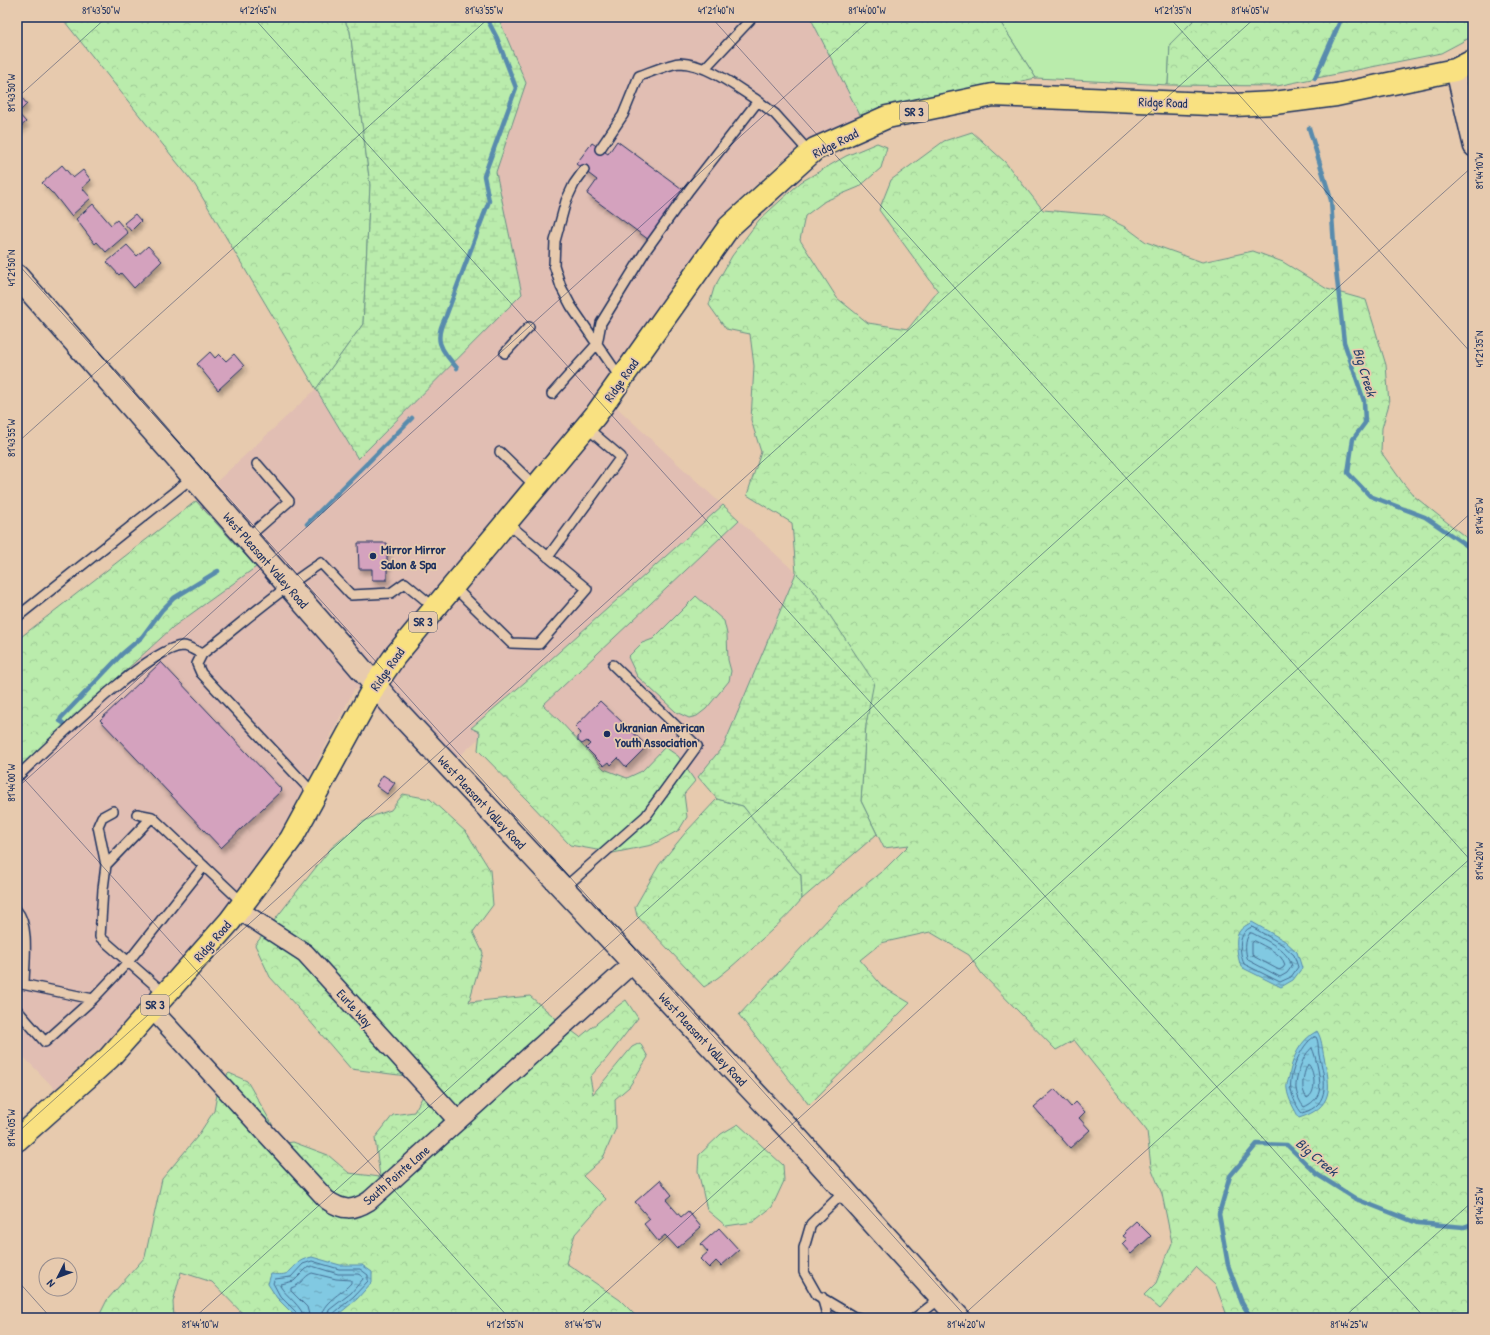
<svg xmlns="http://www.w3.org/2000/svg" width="1490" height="1335" font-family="'Patrick Hand',sans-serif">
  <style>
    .built { fill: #e1beb3 }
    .grass { fill: #baecac; stroke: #6a8e85 }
    .forest { fill: url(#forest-crowns); stroke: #6a8e85 }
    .wetland { fill: url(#wetland-marsh); stroke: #6a8e85 }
    .water { fill: url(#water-ripples); stroke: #588bad }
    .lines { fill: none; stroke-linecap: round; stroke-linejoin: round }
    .shore { stroke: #446d93; stroke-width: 1 }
    .stream { stroke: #588bad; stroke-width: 4.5 }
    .building { fill: #d4a2be; stroke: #1b2f5e; filter: url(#shadow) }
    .lane-casing { stroke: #1b2f5e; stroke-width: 12 }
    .street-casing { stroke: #1b2f5e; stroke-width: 21 }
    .secondary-casing { stroke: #1b2f5e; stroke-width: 25 }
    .primary-casing { stroke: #1b2f5e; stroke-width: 25 }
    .lane { stroke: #e7caae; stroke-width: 9 }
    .street { stroke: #e7caae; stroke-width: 18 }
    .secondary { stroke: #e7caae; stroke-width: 22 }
    .primary { stroke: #f9e181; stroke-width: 22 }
    .ticks { fill: none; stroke: #1b2f5e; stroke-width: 1; stroke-opacity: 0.45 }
    .poi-dot { fill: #1b2f5e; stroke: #e7caae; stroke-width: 1.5 }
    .labels { text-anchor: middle; stroke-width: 3.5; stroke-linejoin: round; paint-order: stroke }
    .shield { fill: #e7caae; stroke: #585e76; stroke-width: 1 }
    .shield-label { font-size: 12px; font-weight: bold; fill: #1b2f5e }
    .street-label { font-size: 13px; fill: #1b2f5e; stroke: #e7caae }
    .poi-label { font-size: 13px; font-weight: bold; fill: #1b2f5e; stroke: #e7caae; text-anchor: start }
    .water-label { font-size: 14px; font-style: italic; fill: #253e6b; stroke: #e7caae }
    .neatline { fill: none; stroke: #1b2f5e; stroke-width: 1.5 }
    .ticks-label { font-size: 10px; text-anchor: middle; fill: #1b2f5e }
  </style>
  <defs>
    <pattern id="forest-crowns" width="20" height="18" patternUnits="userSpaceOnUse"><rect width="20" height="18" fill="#baecac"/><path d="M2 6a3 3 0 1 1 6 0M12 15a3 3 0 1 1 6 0" fill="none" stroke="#9fcb96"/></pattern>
    <pattern id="wetland-marsh" width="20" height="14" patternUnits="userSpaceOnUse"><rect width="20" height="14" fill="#baecac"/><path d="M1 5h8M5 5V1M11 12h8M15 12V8" fill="none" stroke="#9fcb96"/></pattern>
    <pattern id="water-ripples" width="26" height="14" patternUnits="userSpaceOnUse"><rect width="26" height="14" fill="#81c9e2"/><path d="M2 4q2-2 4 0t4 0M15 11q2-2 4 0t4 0" fill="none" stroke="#69a4ba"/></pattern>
    <filter id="shadow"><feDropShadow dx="2.5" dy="4.5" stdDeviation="2" flood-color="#0004"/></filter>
  </defs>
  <rect width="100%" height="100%" fill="#e7caae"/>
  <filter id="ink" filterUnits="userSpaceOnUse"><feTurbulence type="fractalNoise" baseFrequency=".025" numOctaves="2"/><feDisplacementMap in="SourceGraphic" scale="8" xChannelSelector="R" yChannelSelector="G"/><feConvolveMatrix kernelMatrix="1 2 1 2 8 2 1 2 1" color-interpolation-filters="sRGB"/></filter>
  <g filter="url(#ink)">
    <path class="built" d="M498,17H810L860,115L780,162L720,218L601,393L796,573L724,745L654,829L523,698L440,774L355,688L279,836L224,910L130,1020L55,1089L17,1050V770L173,627L255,567L196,501L316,389L358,458L522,294L496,172L526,83Z"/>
    <path class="grass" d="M997,17H1197L1170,44L1168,85L1036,78Z"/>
    <path class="forest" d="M61,17H343L350,31L370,185L363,324L316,389L195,185Z
      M810,17H997L1036,78L860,115Z
      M1197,17H1473V36L1441,53L1277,86L1168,85L1170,44Z
      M972,132L1005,162L1043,210L1101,215L1127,228L1146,242L1202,262L1253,251L1283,262L1327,289L1366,300L1386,365L1389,404L1382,428L1381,452L1403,483L1414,496L1473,543V1318H1228L1216,1286L1196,1267L1160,1309L1144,1295L1156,1283L1172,1243L1162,1194L1151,1167L1147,1131L1074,1040L1056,1050L982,974L969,955L930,932L881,943L860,960L883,987L910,1003L809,1105L739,1015L843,903L886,868L909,845L884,848L861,801L866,724L873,682L813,590L796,573L792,523L747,495L761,452L751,420L754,366L750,334L726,329L709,305L714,288L732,256L759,220L801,182L846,156L877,143L887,147L881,168L859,187L825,201L805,216L800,240L837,298L868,323L908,329L938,291L879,210L891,180L944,141Z
      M196,501L256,567L173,627L17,770V640Z
      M723,505L739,520L543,705L560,721L604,769L627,778L642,771L665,747L678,756L695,781L684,794L687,817L679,830L652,845L613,853L570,845L529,802L478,750L480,732L471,728L531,677Z
      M696,596L724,621L727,634L728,660L731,671L729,681L706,709L697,716L689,718L676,712L637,676L628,657L642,643L653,639Z
      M403,794L430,799L467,833L490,870L493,905L473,932L483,953L469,1002L530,996L561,1023L580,1037L619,1005L626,1000L638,1018L607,1058L590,1077L593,1094L632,1047L640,1043L648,1057L629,1087L615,1099L616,1128L603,1158L583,1176L606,1199L575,1234L566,1263L620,1300L638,1318H247L212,1282L181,1272L173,1302L174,1318H98L107,1300L145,1257L162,1179L197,1137L214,1111L219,1084L229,1073L247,1081L272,1124L274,1145L293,1142L328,1155L349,1173L380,1177L375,1138L393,1115L414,1112L423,1096L407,1076L351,1069L308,1019L270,977L255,945L331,848L361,823L376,815L391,810Z
      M717,799L743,806L769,839L801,875L802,899C787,917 770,932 752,948C737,962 722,976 704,987L637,916L635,907L659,865L686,832Z
      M738,1124L783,1165L784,1181L772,1207L753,1222L726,1226L707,1210L698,1171L699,1155L721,1134Z"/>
    <path class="wetland" d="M343,17H498L526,83L496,172L522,294L358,459L316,389L363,324L370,185L350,31Z
      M796,573L813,590L874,682L866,724L861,801L877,834L802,899L801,875L769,839L743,806L717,799L698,777L724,745Z"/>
    <path class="water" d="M1252,922L1285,941L1297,952L1302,968L1293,980L1281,987L1241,967C1238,958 1234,940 1239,932C1242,927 1247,925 1252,922Z
      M1317,1031C1322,1039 1322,1048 1324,1057C1331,1088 1334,1107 1299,1118C1295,1110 1288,1099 1287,1089C1286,1086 1288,1081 1289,1077C1292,1058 1300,1040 1317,1031Z
      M312,1257L340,1265H362L372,1272V1282L357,1299L334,1318H297L277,1298L268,1284L271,1274C290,1276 287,1273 299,1262C303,1259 308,1258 312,1257Z"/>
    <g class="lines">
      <path class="shore" d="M1252,927L1283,945L1294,955L1298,967L1291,977L1280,982L1244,964C1239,952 1237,932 1252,927Z
        M1250,933H1252C1267,941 1287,949 1292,966L1287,973L1280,977L1248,960C1245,953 1244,940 1250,933Z
        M1255,941C1265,947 1282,953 1285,965L1283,968L1279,970L1253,956L1252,953V943Z
        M1314,1037H1316C1319,1042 1318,1050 1319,1055C1325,1078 1332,1105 1302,1113C1297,1108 1293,1098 1291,1090C1288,1076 1301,1044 1314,1037Z
        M1312,1048C1316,1056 1322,1083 1319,1092C1317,1099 1311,1104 1304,1107C1300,1103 1297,1095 1296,1089C1295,1079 1303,1053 1312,1048Z
        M1309,1065C1315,1073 1317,1093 1307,1098C1300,1090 1303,1075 1307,1066Z
        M299,1318L298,1314L280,1296L273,1283L275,1279L291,1277L303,1264L312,1261L339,1269H360L368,1275V1281L354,1296L333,1314L332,1318
        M304,1318C303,1307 286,1296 280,1286L281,1284L294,1281L306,1269L312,1266L338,1274H358L362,1276L363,1279L351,1293L329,1310L327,1318
        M310,1318L307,1307L291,1291V1288C301,1285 304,1276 312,1273L336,1279L351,1280V1283C342,1294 321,1302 321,1318"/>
      <path class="stream" d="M1315,78L1342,17
        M1309,128L1331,200L1335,261L1344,342L1364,401L1365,423L1353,439L1348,473L1370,496L1425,517L1473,550
        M457,368C440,348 433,340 446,316L489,201L484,176L516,88L497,38L486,17
        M307,524L412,418
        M63,723L60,721L61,718L122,654L142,637L162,610L174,598L218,571
        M1251,1318L1242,1303L1228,1265L1219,1214L1230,1176L1257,1144L1287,1145L1318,1175L1356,1199L1417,1223L1464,1227L1473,1224"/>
    </g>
    <path class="building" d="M17,92L27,104L18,113L26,122L17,130Z
      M617,141L685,191L649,240L587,194L597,180L576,164L592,143L608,154Z
      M62,165L73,178L83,170L91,180L82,188L91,198L71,216L53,193H52L42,183Z
      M93,204L111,225L117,220L128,233L106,252L97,242L95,244L76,219Z
      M135,214L141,221L131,231L124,223Z
      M127,245L137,256L148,246L162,261L134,288L121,273L119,275L107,262Z
      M210,352L215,358L219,354L226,361L234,354L244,366L218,390L197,364Z
      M358,543H387V580H372V569H359Z
      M161,662L282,790L221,848L100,720Z
      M600,701L647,746L626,767L618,758L611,765L609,762L604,766L586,748L590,744L587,741L582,744L578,741V737L581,733L575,727Z
      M383,775L395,783L387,794L376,786Z
      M1055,1089L1071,1107L1076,1102L1085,1112L1079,1118L1090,1130L1070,1148L1034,1107Z
      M660,1180L672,1195L666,1200L681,1217L688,1211L701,1227L677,1248L665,1235L658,1241L644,1224L650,1219L635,1202Z
      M1136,1221L1151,1236L1131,1254L1122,1244L1127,1239L1123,1236L1126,1233L1125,1231Z
      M719,1228L739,1250L721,1266L716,1261L709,1268L700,1259L708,1252L701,1244Z"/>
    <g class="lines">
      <defs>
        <path id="lane" d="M705,68L750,20
          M600,149L623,115L639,76C648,73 672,63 680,63C708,64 736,87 758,101
          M584,170L574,184L566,201L555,241L554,265L561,287L571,306L621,379
          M505,353L529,327
          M552,394L597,344L601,323L646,250L689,190L758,101L775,114L811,154
          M500,452L536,487
          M247,538L289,501L257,464
          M548,557L621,457L586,427
          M453,586L511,643L539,644L587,589L506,522
          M17,617L193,477
          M17,777C46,750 148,647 183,646C189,646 197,652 202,654
          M314,794L201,673L197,664L202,654C242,623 279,590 321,563L351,595L391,593L405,583L435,608
          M137,814L152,817
          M106,865L98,826L102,817L113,811
          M563,889L646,816L697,746L613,665
          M17,911C30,925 24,966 24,984
          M17,983L93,999
          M165,994L100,937L103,889L106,865L152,817L243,903
          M17,1010L45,1042L93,999L128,962L204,866
          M845,1191L811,1224L804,1248V1272L817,1295L854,1317L859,1318
          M822,1297L828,1318
          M915,1318L941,1298"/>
        <path id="street" d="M1455,70L1473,147
          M239,910L305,953L458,1121
          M152,1009L327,1200C343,1211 353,1211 369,1201L633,963"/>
        <path id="secondary" d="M17,276L351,657L398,712L798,1139L959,1318"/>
        <path id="primary" d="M17,1140L109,1058L230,921L291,839L375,685L395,656L595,416L729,227L815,149L887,117L993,95L1234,105L1274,103L1336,95L1455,70L1473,61"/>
      </defs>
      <use href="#lane" class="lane-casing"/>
      <use href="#street" class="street-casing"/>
      <use href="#secondary" class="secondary-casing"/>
      <use href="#primary" class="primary-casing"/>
      <use href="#lane" class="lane"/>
      <use href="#street" class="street"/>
      <use href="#secondary" class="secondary"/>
      <use href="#primary" class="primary"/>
    </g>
  </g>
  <path class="ticks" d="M253,17L1425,1318M711,17L1473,863M1169,17L1473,355M17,98L107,17M17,263L967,1318M17,443L490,17M17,771L509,1318M17,788L873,17M17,1133L1256,17M17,1280L51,1318M194,1318L1473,166M577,1318L1473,511M960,1318L1473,856M1343,1318L1473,1201"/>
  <g class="poi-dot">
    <circle cx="373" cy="556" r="4"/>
    <circle cx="607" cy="734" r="4"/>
  </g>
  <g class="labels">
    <g class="shield">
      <rect x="900" y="102" width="28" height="20" rx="3"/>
      <rect x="409" y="612" width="28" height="20" rx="3"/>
      <rect x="141" y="995" width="28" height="20" rx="3"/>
    </g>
    <g class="shield-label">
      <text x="914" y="116">SR 3</text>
      <text x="423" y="626">SR 3</text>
      <text x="155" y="1009">SR 3</text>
    </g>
    <g class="street-label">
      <text transform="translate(1163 102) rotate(2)" y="5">Ridge Road</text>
      <text transform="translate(835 143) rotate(-27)" y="5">Ridge Road</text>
      <text transform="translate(621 380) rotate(-55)" y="5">Ridge Road</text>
      <text transform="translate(266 560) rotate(49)" y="5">West Pleasant Valley Road</text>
      <text transform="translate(387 669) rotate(-55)" y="5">Ridge Road</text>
      <text transform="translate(482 802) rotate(47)" y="5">West Pleasant Valley Road</text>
      <text transform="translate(212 941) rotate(-49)" y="5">Ridge Road</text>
      <text transform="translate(355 1008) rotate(48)" y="5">Eurle Way</text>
      <text transform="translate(703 1039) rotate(47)" y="5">West Pleasant Valley Road</text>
      <text transform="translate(396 1175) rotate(-41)" y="5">South Pointe Lane</text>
    </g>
    <g class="poi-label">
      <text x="381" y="554">Mirror Mirror<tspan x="381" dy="15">Salon &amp; Spa</tspan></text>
      <text x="615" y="732">Ukranian American<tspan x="615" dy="15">Youth Association</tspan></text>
    </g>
    <g class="water-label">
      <text transform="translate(1365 372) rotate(73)" y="5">Big Creek</text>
      <text transform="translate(1317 1157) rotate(40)" y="5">Big Creek</text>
    </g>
  </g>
  <rect width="1490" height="1335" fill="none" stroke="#e7caae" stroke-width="44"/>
  <g transform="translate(58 1277) rotate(228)"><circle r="19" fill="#e7caae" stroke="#958c8e"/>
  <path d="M0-3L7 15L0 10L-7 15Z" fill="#1b2f5e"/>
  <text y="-6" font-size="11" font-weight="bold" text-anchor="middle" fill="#1b2f5e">N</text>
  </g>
  <rect x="22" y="22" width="1446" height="1291" class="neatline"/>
  <g class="ticks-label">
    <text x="101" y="14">81°43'50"W</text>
    <text x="258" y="14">41°21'45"N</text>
    <text x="484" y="14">81°43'55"W</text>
    <text x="716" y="14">41°21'40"N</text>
    <text x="867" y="14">81°44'00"W</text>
    <text x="1173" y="14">41°21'35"N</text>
    <text x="1250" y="14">81°44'05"W</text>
    <text transform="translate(11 93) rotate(-90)" y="4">81°43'50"W</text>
    <text transform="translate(1479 171) rotate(-90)" y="4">81°44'10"W</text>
    <text transform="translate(11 268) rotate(-90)" y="4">41°21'50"N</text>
    <text transform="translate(1479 349) rotate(-90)" y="4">41°21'35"N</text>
    <text transform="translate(11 438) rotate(-90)" y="4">81°43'55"W</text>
    <text transform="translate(1479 516) rotate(-90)" y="4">81°44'15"W</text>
    <text transform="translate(11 783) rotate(-90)" y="4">81°44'00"W</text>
    <text transform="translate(1479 861) rotate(-90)" y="4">81°44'20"W</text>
    <text transform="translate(11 1128) rotate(-90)" y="4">81°44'05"W</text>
    <text transform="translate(1479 1206) rotate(-90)" y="4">81°44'25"W</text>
    <text x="200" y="1328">81°44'10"W</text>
    <text x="505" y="1328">41°21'55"N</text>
    <text x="583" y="1328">81°44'15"W</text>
    <text x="966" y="1328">81°44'20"W</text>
    <text x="1349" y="1328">81°44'25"W</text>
  </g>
</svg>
